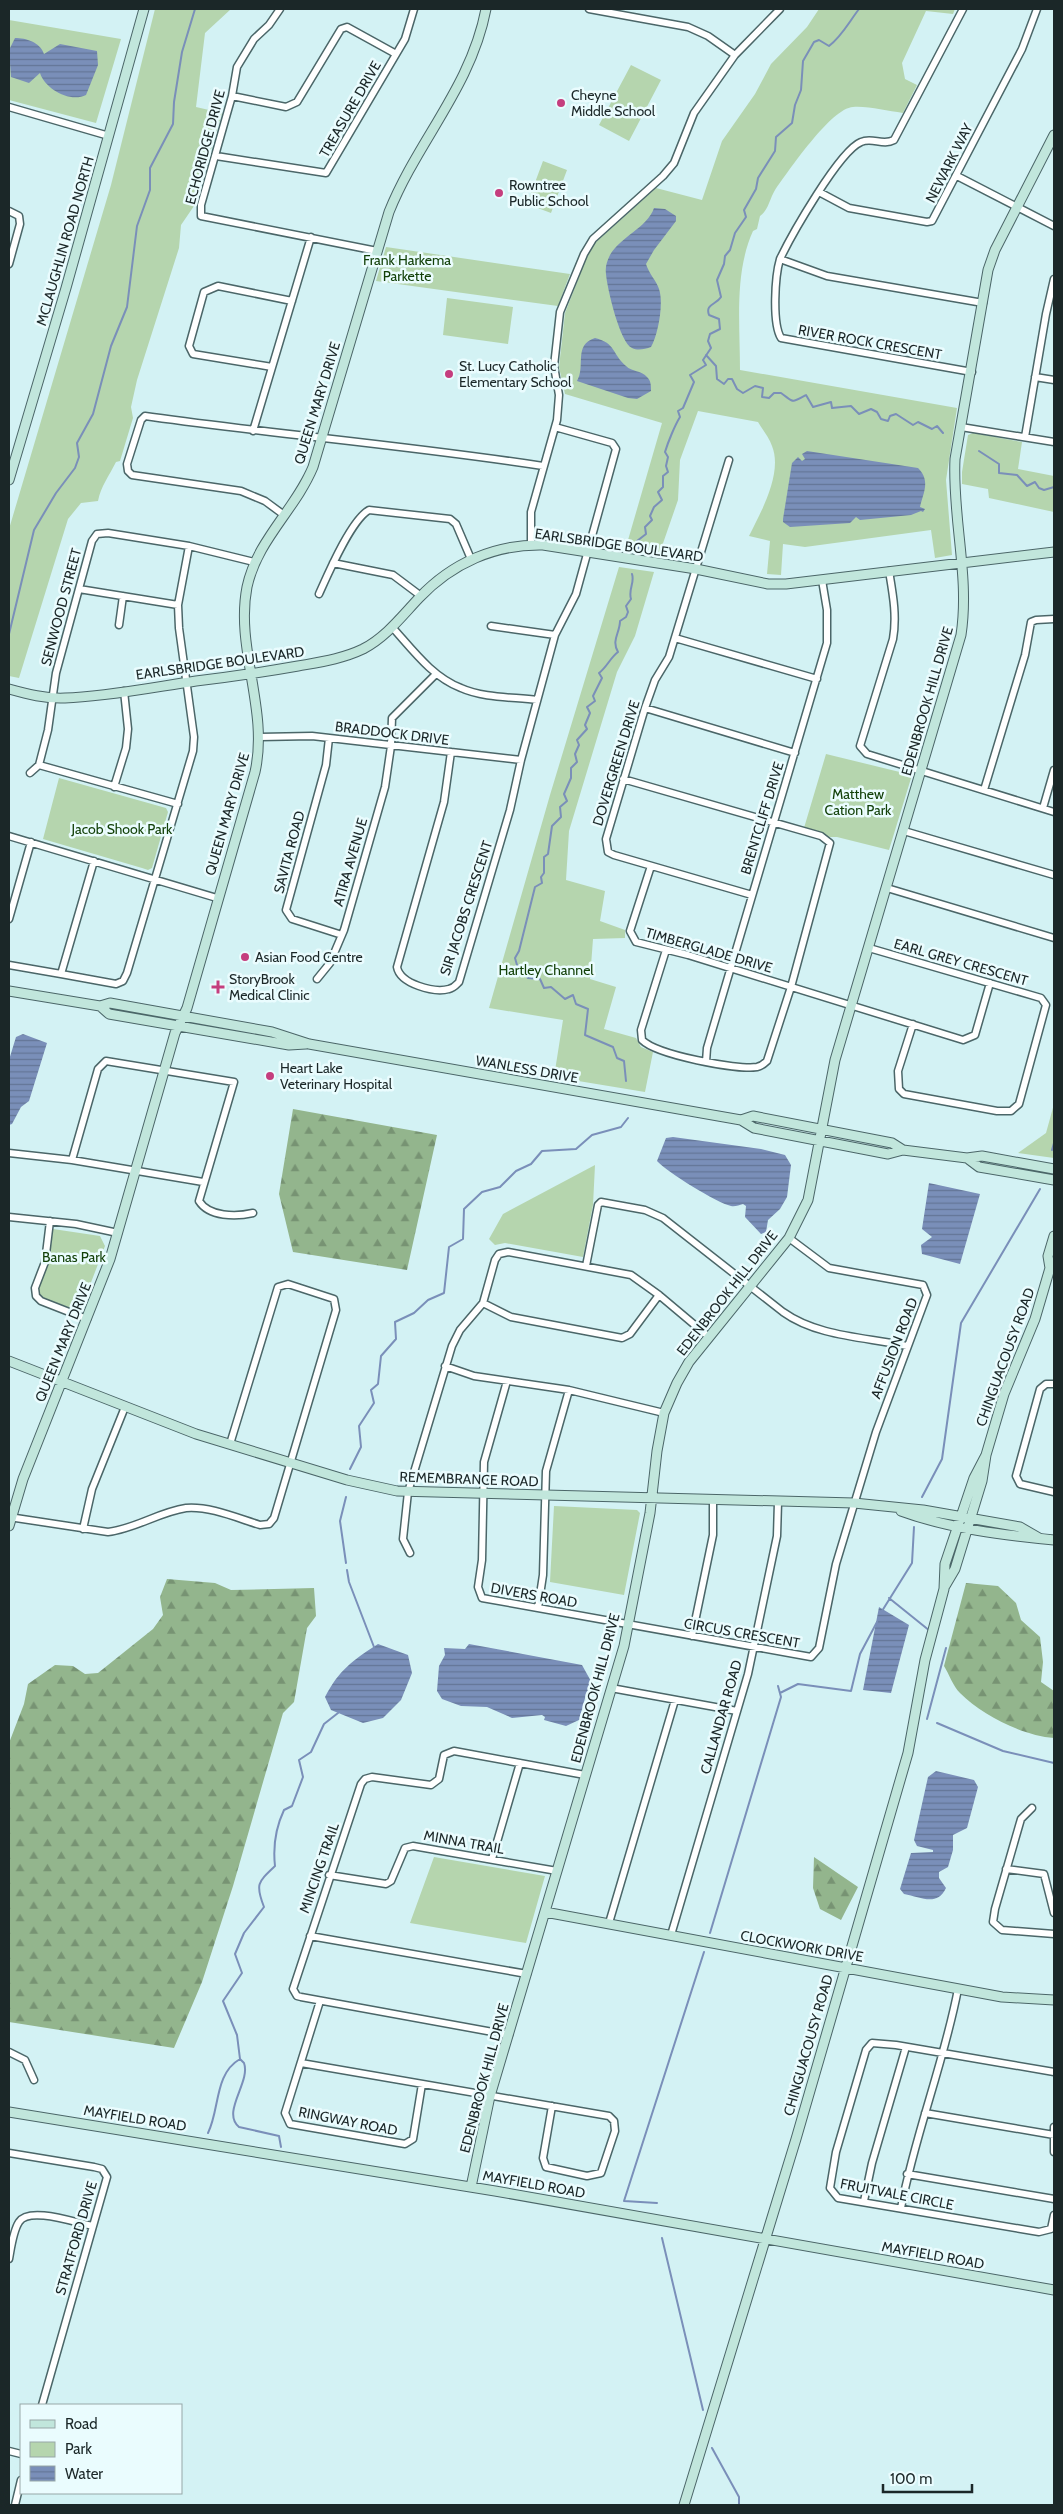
<svg xmlns="http://www.w3.org/2000/svg" width="1063" height="2514" font-family="Cabin,sans-serif">
  <style>
    .forest { fill: url(#forest-firs) }
    .park { fill: #b5d5ae }
    .water { fill: url(#water-rules) }
    .lines { fill: none; stroke-linecap: round; stroke-linejoin: round }
    .stream { stroke: #7a8fb9; stroke-width: 2 }
    .street-casing { stroke: #4b6668; stroke-width: 9 }
    .secondary-casing { stroke: #4b6668; stroke-width: 11 }
    .street { stroke: #fff; stroke-width: 6 }
    .secondary { stroke: #c1e6dc; stroke-width: 9 }
    .poi-dot { fill: #c53e7e; stroke: #eafcfe; stroke-width: 2 }
    .labels { text-anchor: middle; stroke-width: 5; stroke-linejoin: round; paint-order: stroke }
    .poi-label { font-size: 14px; fill: #1b2728; stroke: #eafcfe; text-anchor: start }
    .street-label { font-size: 14px; fill: #1b2728; stroke: #eafcfe }
    .park-label { font-size: 14px; fill: #124008; stroke: #eafcfe }
  </style>
  <defs>
    <pattern id="forest-firs" width="22" height="20" patternUnits="userSpaceOnUse" patternTransform="scale(1.25)"><rect width="22" height="20" fill="#93b58d"/><path d="M5 1l3.5 6h-7zM16 11l3.5 6h-7z" fill="#779373"/></pattern>
    <pattern id="water-rules" width="6" height="5" patternUnits="userSpaceOnUse" patternTransform="scale(1.25)"><rect width="6" height="5" fill="#7a8fb9"/><path d="M0 2.5h6" fill="none" stroke="#637596"/></pattern>
  </defs>
  <rect width="100%" height="100%" fill="#d3f2f4"/>
  <path class="forest" d="M293,1109L437,1135L407,1270L293,1252L279,1194Z
    M167,1579L215,1583L231,1590L314,1588L316,1616L307,1628L294,1702L283,1713L233,1886L202,1982L174,2048L9,2022V1743L24,1704L28,1684L55,1665L73,1666L85,1674L98,1673L153,1629L163,1615L160,1597Z
    M966,1583L998,1586L1016,1603L1021,1620L1040,1637L1043,1662L1041,1682L1054,1691V1738C1023,1736 982,1715 960,1693C953,1686 949,1674 944,1666Z
    M814,1857L858,1887L841,1920L820,1909L813,1888Z"/>
  <path class="park" d="M155,9H231L205,33L196,107L222,113L194,206L181,225L179,248L137,380L131,407L133,418L120,461L116,462C109,476 101,486 98,501L81,503L68,519L19,678L9,676V529L111,185Z
    M819,9H955L953,14L926,11L902,63L905,79L917,85L903,113C887,111 869,106 853,107C831,108 788,172 775,190C770,198 768,211 760,216L757,229L753,231C734,273 740,324 740,370L957,408L946,480L952,555L935,558L931,530L805,547L783,544L781,575L767,574L770,541L749,536C761,512 783,473 772,446C769,437 762,429 758,422L698,411L680,460L678,500L660,552L626,547L662,423L565,394L559,367L565,313L586,259L595,243L656,188L702,200L722,141L755,94L771,64L807,27Z
    M9,20L121,39L96,123L9,100Z
    M631,65L661,80L629,141L599,125Z
    M543,161L567,170L551,213L527,204Z
    M386,247L570,274L558,306L376,281Z
    M447,298L513,307L508,344L443,335Z
    M973,433L1022,442L1018,469L1054,476V512L989,498L988,489L962,484V472L968,435Z
    M619,567L654,572L635,636L617,672L569,831L566,880L605,891L600,921L625,930V938L593,939L590,979L616,987L604,1029L636,1038L641,1047L653,1052L645,1092L554,1077L563,1020L489,1008L550,795Z
    M826,754L912,775L889,850L837,837H830L804,828Z
    M59,778L166,808L168,812L152,868L148,870L142,868L43,839Z
    M1054,1104V1158L1018,1153L1046,1133Z
    M595,1165L593,1205L583,1257L505,1243L495,1245L489,1239L503,1214Z
    M53,1229L100,1236L105,1246L80,1311L45,1299L39,1293V1287L50,1256Z
    M554,1506L637,1510L640,1513L624,1595L550,1582Z
    M434,1857L545,1876L526,1943L410,1923Z"/>
  <path class="water" d="M15,38C26,38 40,42 44,54L60,44L97,51L98,65L86,95C70,103 45,89 40,73L29,83L11,77L9,50Z
    M654,208L665,209L676,216V221L654,250L646,264C649,274 656,280 659,289C664,303 658,335 651,347C645,349 638,351 632,348C620,343 607,288 606,274C605,267 607,261 610,255C620,237 647,228 654,208Z
    M595,338C616,343 612,354 626,366C632,372 641,370 647,377C651,381 651,385 651,391L637,399L628,398L577,381C586,366 573,345 595,338Z
    M807,451L918,468C931,481 923,493 920,507L925,509L923,512L921,511L911,515L860,520L856,517L850,523L790,527L783,522V519L792,463L798,457L802,461L805,459L802,454Z
    M23,1034L47,1043L29,1101L21,1107L12,1124L9,1125V1060L16,1037Z
    M673,1137L761,1149L785,1155L791,1165L787,1197L780,1209L768,1220L766,1232L761,1234L745,1217L746,1206L743,1204C739,1205 735,1207 731,1206C717,1203 667,1172 657,1161L666,1138Z
    M929,1183L980,1194L960,1264L922,1254L921,1245L932,1237L922,1229Z
    M879,1607L909,1625L891,1693L863,1690Z
    M378,1644L408,1655L412,1673L401,1700L383,1718L363,1723L331,1710L325,1697C339,1670 353,1660 378,1644Z
    M469,1644L582,1665L592,1683L591,1690L587,1691L579,1720L566,1726L544,1720L545,1717L542,1715L512,1718L487,1707L461,1706L442,1699L437,1691L439,1666L445,1655L444,1648L465,1649Z
    M936,1771L974,1780L978,1787L967,1828L953,1835V1850L948,1867L939,1872V1878L946,1888C937,1907 921,1897 904,1894L900,1889L911,1853L933,1852V1850L917,1846L914,1840L928,1777Z"/>
  <g class="lines">
    <path class="stream" d="M706,355L716,366L717,379L724,384L728,379H732L737,389L743,393L755,386L763,388L762,397L769,398L774,393H781C794,402 790,404 806,395L813,407L831,402L832,408L851,406L859,414L871,409L877,412L881,419L888,421L890,416L896,414L913,425L918,422L932,429L937,426L943,433
      M979,451L999,464V473L1017,475L1027,486L1035,482L1039,488L1044,490L1054,487
      M639,551L637,541L646,534L645,527L652,520L650,516L654,507L662,500L658,492L663,487V476L668,472L666,466L668,457L665,452C668,442 675,425 680,417L678,411L683,408L694,382L690,375L706,365L703,360L711,348L708,341L710,334L720,329L719,319L709,315C705,304 716,305 721,297L717,280L724,264L725,256L730,250L735,233L746,217L744,210L756,189L758,178L775,151L776,137L792,123L795,105L801,90L803,61L814,42L819,40L829,46C842,36 849,22 859,9
      M9,634L34,530L56,493L75,468L79,457L77,443L93,414L111,346L127,307L137,226L150,190V168L173,124L174,102L182,52L195,9
      M626,1081L624,1061L617,1058L613,1047L585,1035L588,1009L576,1004L573,995L565,999L551,987L544,988L540,979L528,978L517,965L515,958L519,951L535,887L542,883L541,877L544,873V857L548,854L552,826L561,817L560,807L567,801L564,794L571,778V768L577,762L575,754L579,745L577,740L587,729L585,725L590,713L587,707L595,701L593,696L602,678L599,673C607,667 610,658 618,652C611,640 620,633 620,621L626,617L628,612L626,606L631,599C628,589 635,583 632,574
      M1052,1150L1054,1143
      M350,1469L361,1447L359,1426L374,1403L371,1390L378,1384L381,1356L396,1339L395,1322L414,1313L428,1300L444,1293L449,1247L463,1239L464,1209L482,1192L500,1187L516,1171L531,1164L542,1151L576,1149L592,1135L621,1127L628,1118
      M346,1497L340,1521L346,1563
      M922,1497L942,1459L961,1323L1040,1189
      M347,1570L349,1582L374,1647
      M889,1598L930,1631
      M882,1611L912,1563L914,1527
      M780,1693L798,1684L851,1691L860,1654L877,1622
      M927,1719L946,1648
      M937,1723L1003,1751L1054,1763
      M710,1933L781,1697L778,1686
      M240,2059L244,2063C251,2082 221,2112 239,2127L279,2136L281,2147
      M208,2133C220,2109 214,2074 240,2059L237,2035L223,2001L242,1973L235,1954L244,1933L264,1907C255,1884 258,1882 275,1866C273,1848 276,1827 284,1810L292,1806L303,1777L299,1760L311,1752L324,1724L338,1713
      M657,2203L624,2201L704,1952
      M662,2238L703,2410
      M712,2448L739,2497V2505"/>
    <defs>
      <path id="street" d="M280,9L269,25L254,39L237,67L232,96L201,205V216L377,251
        M589,9L688,27L708,36L735,55
        M963,9L894,140C883,146 872,137 861,142C839,151 791,236 780,259C775,276 772,323 781,338L972,372
        M232,96L286,107L297,102L341,29L347,27L396,54
        M9,107L109,136
        M216,156L326,173L405,39L414,9
        M957,176L1054,226
        M819,192L849,208L927,222L932,221L1022,49L1037,9
        M9,211L19,216L20,224L9,264
        M780,259L827,276L983,303
        M272,367L193,354L189,346L204,292L218,286L292,301
        M1035,377L1054,380
        M961,427L1054,442
        M253,431L311,237
        M1025,437L1046,314L1054,279
        M729,460L669,657L655,680L645,708L606,839L608,852L614,855L752,895
        M284,515L265,501L241,491L132,475L128,471L127,464L141,420L145,416L152,417C282,435 413,446 543,466
        M531,545V512L557,420L559,395L554,366L560,312L584,254L593,239L663,176L674,163L694,113L735,55L780,9
        M333,563L393,575L421,596
        M889,571C893,595 897,616 893,639L860,746L867,754L1054,812
        M79,589L178,605
        M319,594C328,574 351,520 369,510L450,519L456,524L471,559
        M119,625L123,596
        M491,626L555,635
        M392,627C412,649 432,677 461,688C483,698 513,697 537,700
        M675,638L817,679
        M645,708L795,753
        M260,737L312,736L521,760
        M329,738L326,765L286,910L292,919L342,935
        M451,752L444,802L397,967C400,984 434,993 449,989C454,988 456,985 459,982L510,810L521,760L555,635L576,594L616,449L612,443L555,427
        M30,773L39,765
        M623,779L821,836L830,843L791,987L767,1061C764,1064 762,1066 757,1067C736,1070 657,1055 642,1040L641,1030L666,950
        M114,787L126,748L128,729L124,691
        M984,790L1025,655L1031,622L1036,620L1054,619
        M178,804L39,765L48,730L56,673L92,541L97,534L108,533L189,546L254,562
        M1043,808L1054,770
        M904,831L1054,875
        M9,836L217,898
        M651,866L630,931L636,942L688,955L963,1040L975,1035L990,983
        M887,888L1054,938
        M9,919L31,842
        M869,948L1041,998L1046,1005L1019,1104L1011,1111H997L904,1094L899,1089L898,1071L913,1024
        M9,965L61,974L94,861
        M61,974L116,984L123,981L127,973L193,751L194,737L179,628L178,605L189,546
        M317,979L330,963L344,930L385,787L391,746L392,718L436,674
        M706,1062L707,1048L827,643V610L822,580
        M9,1153L72,1160L203,1182
        M72,1160L98,1069L106,1061L234,1082L199,1201C209,1217 236,1217 253,1213
        M9,1217L76,1224L118,1233
        M50,1221L45,1262L35,1288L36,1296L41,1301L87,1319
        M586,1266L598,1205L601,1202L645,1210L663,1218L783,1312C818,1337 866,1337 907,1346
        M483,1303L511,1317L622,1338L630,1334L659,1295
        M445,1366L474,1376L569,1390L664,1413
        M507,1381L484,1462L482,1560L478,1587L482,1598L811,1657L819,1648L836,1564L876,1432L927,1295L923,1285L829,1268L789,1238
        M1054,1384H1046L1040,1389L1016,1476L1020,1484L1054,1492
        M9,1517L108,1532C135,1529 159,1512 186,1508C210,1506 237,1518 260,1525L269,1524L274,1518L336,1310L334,1299L288,1284L278,1287L230,1444
        M83,1529L92,1489L125,1407
        M410,1553L403,1539L408,1492L452,1346L460,1330L483,1303L495,1260L499,1254L508,1252L631,1275L659,1295L709,1337
        M538,1608L543,1575L546,1471L569,1390
        M692,1636L713,1535V1501
        M611,1688L737,1711
        M1032,1808L1021,1819L995,1909L993,1922L1002,1930L1054,1934
        M492,1859L520,1763
        M1006,1869L1044,1874L1054,1913
        M329,1875L386,1884L391,1881L405,1848L413,1846L557,1871
        M609,1923L675,1700
        M671,1935L748,1674L777,1536L778,1502
        M310,1936L527,1974
        M320,2001L285,2113L290,2124L405,2144L413,2139L422,2084
        M509,2035L301,1997L297,1996L293,1989L361,1784L365,1779L372,1777L431,1785L439,1779L444,1755L454,1751L585,1775
        M9,2052L25,2060L34,2080
        M301,2063L609,2116L614,2121L615,2131L601,2173L587,2176L546,2167L543,2158L552,2106
        M1054,2072L896,2045L872,2043L866,2050L836,2152L830,2188L838,2198L1039,2232L1051,2229L1054,2215
        M925,2113L1054,2135
        M1054,2127V2152
        M9,2153L94,2167L102,2169L107,2177L42,2405
        M907,2174L1054,2199
        M864,2201L872,2163L906,2047
        M901,2208C915,2134 944,2063 958,1989
        M9,2259C11,2248 13,2231 19,2222C29,2206 76,2223 93,2226
        M9,2451L21,2454
        M15,2505L21,2480"/>
      <path id="secondary" d="M9,480L66,288L144,9
        M9,689C27,694 46,699 65,698C105,697 155,687 196,681C230,677 264,672 298,666C320,662 342,659 363,649C386,637 401,617 419,598C452,563 495,544 543,545L696,569L768,584H786L1054,552
        M9,991L100,1006L110,1003L272,1032L309,1044L741,1120L754,1128L888,1154L903,1150L967,1158L982,1156L1054,1169
        M100,1006L109,1014L289,1045L306,1044
        M741,1120L753,1116L892,1143L903,1150
        M967,1158L979,1167L1054,1180
        M9,1361L196,1434L347,1480L397,1491L854,1503L923,1510L1020,1527L1039,1538
        M901,1511C950,1529 1003,1535 1054,1540
        M9,1526L23,1479L110,1259L175,1033L187,1008L255,772C269,710 235,648 247,587C257,540 295,510 313,467L389,212C418,140 471,87 486,9
        M945,1586L955,1569L982,1481L986,1455L1004,1394L1035,1319L1050,1268L1048,1256L1054,1236
        M545,1912L1002,1997L1054,2000
        M9,2112L495,2191L1054,2290
        M471,2187L490,2096L624,1646L650,1513L657,1451L664,1413L677,1383L689,1362L789,1238L808,1200L835,1060L961,635C970,577 952,517 955,459L988,270L995,250L1054,135
        M684,2505L796,2139L908,1753L925,1660L944,1589L945,1564L974,1478L986,1455"/>
    </defs>
    <use href="#street" class="street-casing"/>
    <use href="#secondary" class="secondary-casing"/>
    <use href="#street" class="street"/>
    <use href="#secondary" class="secondary"/>
  </g>
  <g class="poi-dot">
    <circle cx="561" cy="103" r="5"/>
    <circle cx="499" cy="193" r="5"/>
    <circle cx="449" cy="374" r="5"/>
    <circle cx="245" cy="957" r="5"/>
    <path d="M215.5 979.5h5v5h5v5h-5v5h-5v-5h-5v-5h5z"/>
    <circle cx="270" cy="1076" r="5"/>
  </g>
  <g class="labels">
    <g class="poi-label">
      <text x="571" y="100">Cheyne<tspan x="571" dy="16">Middle School</tspan></text>
      <text x="509" y="190">Rowntree<tspan x="509" dy="16">Public School</tspan></text>
      <text x="459" y="371">St. Lucy Catholic<tspan x="459" dy="16">Elementary School</tspan></text>
      <text x="255" y="962">Asian Food Centre</text>
      <text x="229" y="984">StoryBrook<tspan x="229" dy="16">Medical Clinic</tspan></text>
      <text x="280" y="1073">Heart Lake<tspan x="280" dy="16">Veterinary Hospital</tspan></text>
    </g>
    <g class="street-label">
      <text transform="translate(350 109) rotate(-60)" y="5">TREASURE DRIVE</text>
      <text transform="translate(205 147) rotate(-75)" y="5">ECHORIDGE DRIVE</text>
      <text transform="translate(949 163) rotate(-63)" y="5">NEWARK WAY</text>
      <text transform="translate(65 241) rotate(-74)" y="5">MCLAUGHLIN ROAD NORTH</text>
      <text transform="translate(870 342) rotate(10)" y="5">RIVER ROCK CRESCENT</text>
      <text transform="translate(317 403) rotate(-73)" y="5">QUEEN MARY DRIVE</text>
      <text transform="translate(619 545) rotate(8)" y="5">EARLSBRIDGE BOULEVARD</text>
      <text transform="translate(61 607) rotate(-75)" y="5">SENWOOD STREET</text>
      <text transform="translate(220 663) rotate(-8)" y="5">EARLSBRIDGE BOULEVARD</text>
      <text transform="translate(927 701) rotate(-74)" y="5">EDENBROOK HILL DRIVE</text>
      <text transform="translate(392 733) rotate(7)" y="5">BRADDOCK DRIVE</text>
      <text transform="translate(616 763) rotate(-73)" y="5">DOVERGREEN DRIVE</text>
      <text transform="translate(227 814) rotate(-74)" y="5">QUEEN MARY DRIVE</text>
      <text transform="translate(762 818) rotate(-73)" y="5">BRENTCLIFF DRIVE</text>
      <text transform="translate(289 852) rotate(-75)" y="5">SAVITA ROAD</text>
      <text transform="translate(350 862) rotate(-74)" y="5">ATIRA AVENUE</text>
      <text transform="translate(466 908) rotate(-72)" y="5">SIR JACOBS CRESCENT</text>
      <text transform="translate(709 950) rotate(16)" y="5">TIMBERGLADE DRIVE</text>
      <text transform="translate(961 962) rotate(16)" y="5">EARL GREY CRESCENT</text>
      <text transform="translate(527 1069) rotate(10)" y="5">WANLESS DRIVE</text>
      <text transform="translate(727 1293) rotate(-52)" y="5">EDENBROOK HILL DRIVE</text>
      <text transform="translate(63 1342) rotate(-68)" y="5">QUEEN MARY DRIVE</text>
      <text transform="translate(894 1348) rotate(-69)" y="5">AFFUSION ROAD</text>
      <text transform="translate(1005 1357) rotate(-70)" y="5">CHINGUACOUSY ROAD</text>
      <text transform="translate(469 1479) rotate(2)" y="5">REMEMBRANCE ROAD</text>
      <text transform="translate(534 1595) rotate(10)" y="5">DIVERS ROAD</text>
      <text transform="translate(742 1633) rotate(10)" y="5">CIRCUS CRESCENT</text>
      <text transform="translate(595 1688) rotate(-75)" y="5">EDENBROOK HILL DRIVE</text>
      <text transform="translate(721 1717) rotate(-74)" y="5">CALLANDAR ROAD</text>
      <text transform="translate(464 1842) rotate(10)" y="5">MINNA TRAIL</text>
      <text transform="translate(319 1868) rotate(-71)" y="5">MINCING TRAIL</text>
      <text transform="translate(802 1946) rotate(10)" y="5">CLOCKWORK DRIVE</text>
      <text transform="translate(808 2045) rotate(-74)" y="5">CHINGUACOUSY ROAD</text>
      <text transform="translate(484 2078) rotate(-75)" y="5">EDENBROOK HILL DRIVE</text>
      <text transform="translate(135 2118) rotate(9)" y="5">MAYFIELD ROAD</text>
      <text transform="translate(348 2121) rotate(11)" y="5">RINGWAY ROAD</text>
      <text transform="translate(534 2184) rotate(10)" y="5">MAYFIELD ROAD</text>
      <text transform="translate(897 2194) rotate(11)" y="5">FRUITVALE CIRCLE</text>
      <text transform="translate(76 2238) rotate(-74)" y="5">STRATFORD DRIVE</text>
      <text transform="translate(933 2255) rotate(10)" y="5">MAYFIELD ROAD</text>
    </g>
    <g class="park-label">
      <text x="407" y="265">Frank Harkema<tspan x="407" dy="16">Parkette</tspan></text>
      <text x="858" y="799">Matthew<tspan x="858" dy="16">Cation Park</tspan></text>
      <text x="122" y="834">Jacob Shook Park</text>
      <text x="546" y="975">Hartley Channel</text>
      <text x="74" y="1262">Banas Park</text>
    </g>
  </g>
  <rect width="1063" height="2514" fill="none" stroke="#1b2728" stroke-width="20"/>
  <rect x="20" y="2404" width="162" height="90" fill="#eafcfe" stroke="#97a7a8"/>
  <rect x="30" y="2420" width="25" height="8" fill="#c1e6dc" stroke="#97a7a8"/>
  <text x="65" y="2429" font-size="15" fill="#1b2728">Road</text>
  <rect x="30" y="2442" width="25" height="15" fill="#b5d5ae" stroke="#97a7a8"/>
  <text x="65" y="2454" font-size="15" fill="#1b2728">Park</text>
  <rect x="30" y="2466" width="25" height="15" fill="url(#water-rules)" stroke="#97a7a8"/>
  <text x="65" y="2479" font-size="15" fill="#1b2728">Water</text>
  <path d="M883 2484v8h89v-8" fill="none" stroke="#1b2728" stroke-width="2.5"/>
  <text x="890" y="2484" font-size="15" fill="#1b2728" stroke="#eafcfe" stroke-width="4" paint-order="stroke">100 m</text>
</svg>
